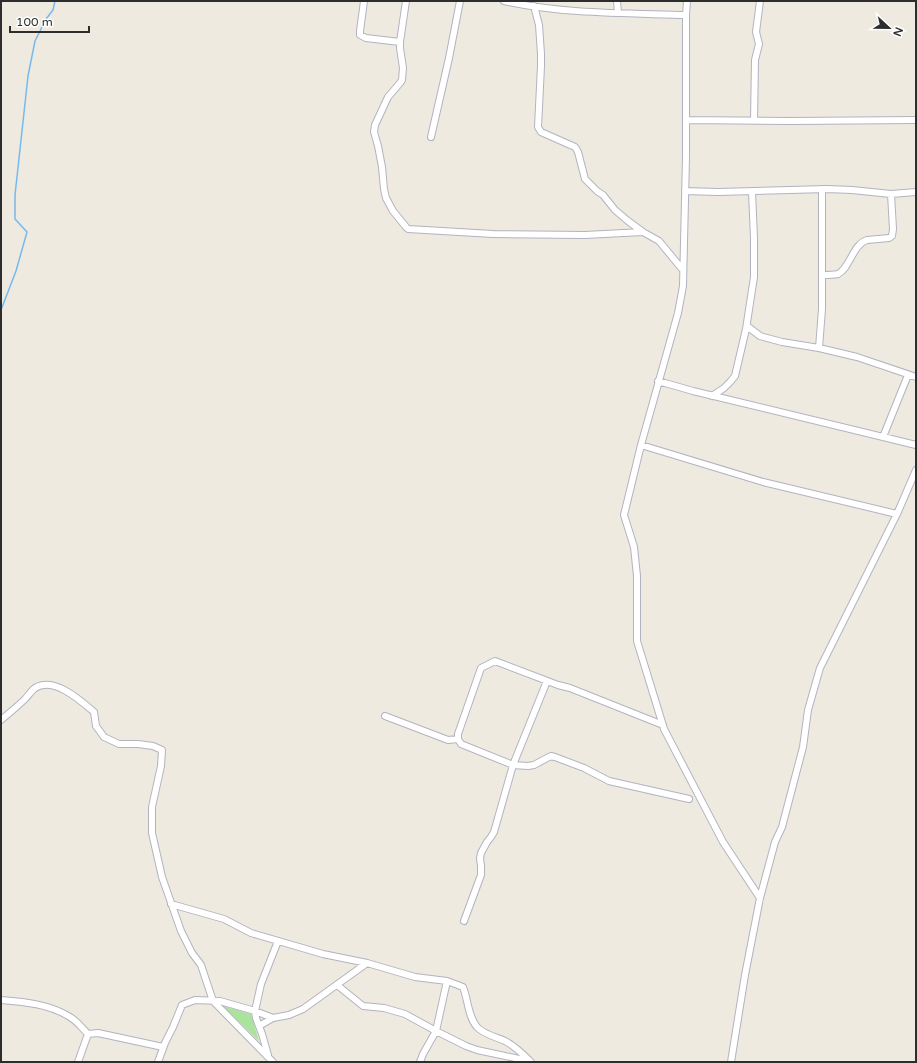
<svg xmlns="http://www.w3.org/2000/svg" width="917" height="1063" font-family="'Varela Round',sans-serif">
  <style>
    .green { fill: #aae29e }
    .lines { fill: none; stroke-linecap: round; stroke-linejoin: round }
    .stream { stroke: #77b9ec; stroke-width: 1.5 }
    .minor-casing { stroke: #b3b3c0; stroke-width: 8 }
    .minor { stroke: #fff; stroke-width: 6 }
  </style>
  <rect width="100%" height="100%" fill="#eeeae0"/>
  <path class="green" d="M223,1006L251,1014L259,1041Z"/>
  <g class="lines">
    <path class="stream" d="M1,310L16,271L27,232L15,219V195L28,76L35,41L46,19L53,10L55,1"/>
    <defs>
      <path id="minor" d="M364,1L360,31V35L366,38L400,42
        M406,1L400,42V48L403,68L402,80L400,83L388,97L375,125L374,132L378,146L382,167L384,189L386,198L393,211L406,227L408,229L493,234L585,235L643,232
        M504,1C563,14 625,13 686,15
        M617,1L618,13
        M687,1L686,15V157L683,286L678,313L641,445L624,515L634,547L637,576V641L664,729L723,842L760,898
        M534,6L539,25L541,54V66L538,127L541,132L575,147L578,152L585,179L597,191L603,195L615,210L628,221L643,232L659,241L683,270
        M686,120L790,121L916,120
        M754,121L755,60L759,44L756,32L760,1
        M431,137L449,58L460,1
        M685,191L718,192L827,189L852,190L891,194L916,192
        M822,275C827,275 833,275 838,274C850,268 853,244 867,240L889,238L892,236L893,229L891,194
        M747,326L760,336L782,342L819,348L857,357L916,377
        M819,348L822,309V189
        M658,381L693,391L916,445
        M712,396L724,388L730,382L735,376L746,329L754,277V238L752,192
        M883,437L908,375
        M641,445L763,482L897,514
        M385,716L448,740L458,739
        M1,720C9,713 17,707 25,699C28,696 31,691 35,688C54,676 81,701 94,712L96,726L104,737L119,744H138L153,746L162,750L161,766L152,807V833L162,877L181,931L192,953L201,965L213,1001L273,1062
        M663,725L570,688L558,685L495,661L481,668L458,734V739L461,744L513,765L528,766L534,765L547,758L551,756L555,757L584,768L609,781L689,799
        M171,904L224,919L251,933L323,954L367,963L415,977L447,981L463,987C468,999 468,1017 477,1027C483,1034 496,1037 505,1041C515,1046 523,1054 531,1062
        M464,921L481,875V866L480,858L481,853L487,842L491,837L494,832L513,765L547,681
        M337,985L363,1006L384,1008L405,1014L436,1031L466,1046L477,1050L529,1061
        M1,1000C25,1002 49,1004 70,1017C77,1021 82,1028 88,1034
        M259,1026L273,1018L289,1015L303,1009L367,963
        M268,1055L262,1034L256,1018L255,1011L261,984L278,941
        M78,1062L88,1034L98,1033L163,1047
        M158,1062L165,1043L173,1027L182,1005L195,1000L220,1001L255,1011L273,1018
        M420,1062L423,1054L436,1031L447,981
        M731,1062L745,975L760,898L775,842L782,827L803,747L808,710L820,668L897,514L916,470"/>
    </defs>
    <use href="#minor" class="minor-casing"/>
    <use href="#minor" class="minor"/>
  </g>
  <rect width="917" height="1063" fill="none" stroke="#2d2d2d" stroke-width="4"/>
  <g transform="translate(889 28) rotate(112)" stroke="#ffffff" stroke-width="3" paint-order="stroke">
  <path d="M0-3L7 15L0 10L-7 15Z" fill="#2d2d2d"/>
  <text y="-6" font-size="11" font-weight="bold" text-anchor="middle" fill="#2d2d2d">N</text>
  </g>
  <path d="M10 26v6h79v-6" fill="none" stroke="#2d2d2d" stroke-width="2"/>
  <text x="16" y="26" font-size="12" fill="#2d2d2d" stroke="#ffffff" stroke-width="3" paint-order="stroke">100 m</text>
</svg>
